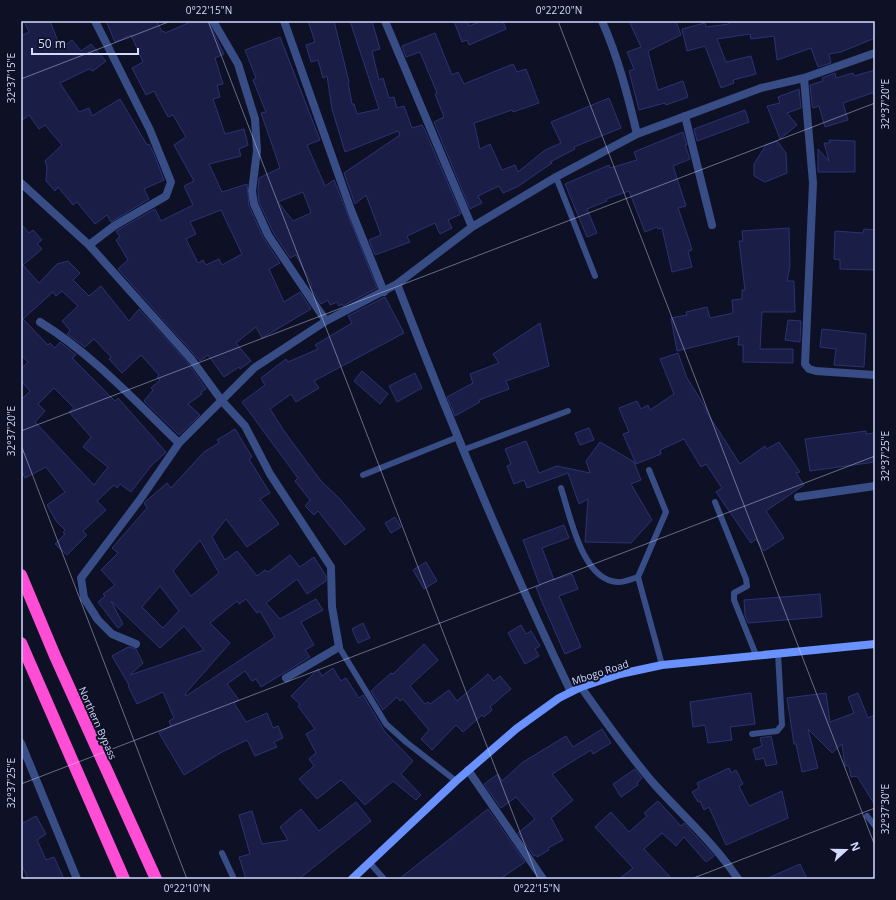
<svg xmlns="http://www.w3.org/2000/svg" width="896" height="900" font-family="'Open Sans',sans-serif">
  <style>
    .building { fill: #1a1e47; stroke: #2b3273; fill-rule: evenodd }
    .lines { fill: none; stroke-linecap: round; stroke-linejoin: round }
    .lane { stroke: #384c85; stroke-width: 6 }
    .street { stroke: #384c85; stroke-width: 8 }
    .secondary { stroke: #6991ff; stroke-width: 8 }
    .highway { stroke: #ff4dd6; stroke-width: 12 }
    .ticks { fill: none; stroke: #d2daff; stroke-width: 1; stroke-opacity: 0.45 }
    .labels { text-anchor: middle; stroke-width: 4; stroke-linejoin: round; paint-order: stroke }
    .street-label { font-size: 10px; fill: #d2daff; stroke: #0e1125 }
    .neatline { fill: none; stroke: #d2daff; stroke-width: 1.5 }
    .ticks-label { font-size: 10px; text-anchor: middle; fill: #d2daff }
  </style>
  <rect width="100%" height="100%" fill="#0e1125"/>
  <path class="building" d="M24,21H50L61,49L72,40L81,51L91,44L106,61L93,71L89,69L60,83L79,112L89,108L92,116L120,99L147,145L149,144L154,154L164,180L144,189L149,199L111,222L107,215L95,224L77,202L73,205L58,187L55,191L46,181L47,167L45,161L62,145L45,125L39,129L29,115L21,121V36L29,32Z
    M106,21H157L162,32L164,31L165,33L193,21H208L224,54L215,58L223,84L217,85L220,97L213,99L225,134L244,129L248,145L239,149L241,156L209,164L222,192L247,184L249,206L263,237L280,263L269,269L284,302L300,292L311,309L262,338L256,327L236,343L251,361L240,369L239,367L224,377L208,355L200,361L118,269L128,260L116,240L120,237L116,231L155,209L161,221L193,205L184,186L194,181L174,145L186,137L173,115L168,117L154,91L146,95L132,68L143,62L131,35L115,42ZM221,210L242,254L222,265L219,259L206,265L203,260L198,263L186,239L196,234L190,222Z
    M308,21H334L349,82H348L352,104H354L357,114L379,109L350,21H372L380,49L372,51L379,80L383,78L389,98L394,97L397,108L404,106L412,128L422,125L424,128L461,214L448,220L452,228L440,234L435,223L407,236L410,242L375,255L369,240L381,235L366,195L355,204L344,173L400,135L398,131L345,152L332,109L327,76L323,78L318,60L311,62L306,45L315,42Z
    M454,21H467L469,26L482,21H503L506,29L469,45L467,40L462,42Z
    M629,21H676L681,35L648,51L658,90L683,81L688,97L666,105L665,103L639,110L629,71L634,69L627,52L641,47Z
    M729,21H875V38L841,52L829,54L831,63L818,67L811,48L777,60L774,36L751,39L750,34L717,39L726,62L751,56L756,74L733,80L734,83L721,88L705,46L687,51L682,29L705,23L706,27L729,24Z
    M435,33L452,75L458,72L464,84L513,64L517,72L526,69L539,103L513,112L512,110L474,123L480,149L490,144L502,170L515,165L518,172L545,150L561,143L551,122L609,98L621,128L574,147L575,149L550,162L552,163L517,187L503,193L499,186L478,196L482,203L470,209L434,122L444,117L435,94L437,93L420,52L406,57L402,46Z
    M280,37L320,140L307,145L325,186L334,180L377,288L343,306L342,304L339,306L337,302L330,305L328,300L321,304L310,287L312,285L296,255L290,258L273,232L259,202L258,191L259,178L280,168L261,113L266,112L253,80L256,78L245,50ZM303,192L311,213L293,221L278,202Z
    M875,70V92L843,103L848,120L825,127L819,106L813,108L812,104L810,85L823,81L822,78L835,73L836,78L853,73L854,76Z
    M799,89L801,108L787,113L797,125L780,139L767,106L780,103L778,97Z
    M745,110L749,122L697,141L694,129Z
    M683,132L687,145H685L690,159L673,166L686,206L678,208L689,240L692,250L688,251L692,267L672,272L662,228L658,229L657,227L645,232L629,191L606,199L607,201L587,209L597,233L587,237L565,184L609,165L610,168L637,160L634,152Z
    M829,140L855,141V172H818V149L829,161L824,143H830Z
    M777,141L786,153L787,173L765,182L754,176V164L766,145Z
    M21,224L29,233L33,230L42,240L37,244L42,249L23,265L39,283L57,264L68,261L80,273L73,280L89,296L101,286L129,321L139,309L188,363L206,389L201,392L202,394L188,404L200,415L179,435L144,401L153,390L151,388L160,380L157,377L159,375L141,355L122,373L109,359L111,357L94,339L85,347L67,334L70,330L62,321L78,306L62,291L56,296L53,292L23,319L48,345L50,343L55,348L60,342L76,355L72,358L115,401L118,398L166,452L151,466L131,492L120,484L117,488L114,485L97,501L106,510L83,531L87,535L67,555L55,544L65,534L63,533L65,530L56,521L47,505L65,492L46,467L25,478L21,470V400L30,391L21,381V369L28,362L21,355ZM54,388L74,408L69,412L91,437L83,447L108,467L94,485L35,422L45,411L38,404Z
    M789,228L790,266L787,281H794L795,312H762L760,349H793V363L743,362V345H738L739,336L677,351L671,318L687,315L686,312L707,307L710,318L733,313L732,300L742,299V290H745L739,241H743L742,231Z
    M864,229L875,230V270L840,269V260L834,259L835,231L863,233Z
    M385,297L404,333L314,381L319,388L296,402L291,394L270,409L284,431L321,481L339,498L365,529L345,545L318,511L314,515L305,506L310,500L295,481L298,478L242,402L265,385L261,378L286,359L288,362L318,349L315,345L352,323L348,316Z
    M788,320L801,321L800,342L785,340Z
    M540,323L549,366L506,381L509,389L479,400L480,402L455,416L447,397L473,383L470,374L499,363L493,354Z
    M822,329L866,334L864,367L834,365L836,349L820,347Z
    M678,353L687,378L707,410L706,411L740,464L765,446L767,449L779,442L800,472L796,473L804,485L766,511L784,538L764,551L756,539L751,543L716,492L722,488L706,464L701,467L684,439L660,450L661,454L636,464L623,434L629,432L619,408L637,401L641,409L648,405L650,410L674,394L660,359Z
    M362,371L388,394L380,404L354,381Z
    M415,373L422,388L397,402L389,386Z
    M589,428L594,440L580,445L575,433Z
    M235,429L252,457L249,459L270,493L260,499L279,524L247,547L226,519L212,537L225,560L237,551L257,576L265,570L268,572L290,555L300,567L314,557L326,576V581L307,594L297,579L266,603L280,619L316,599L323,610L301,622L314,645L305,650L310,657L261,687L256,679L252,681L245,671L227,684L239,700L234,703L246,722L267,713L273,728L278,726L283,738L274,742L277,747L255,756L247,740L222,752L184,775L159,733L171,726L169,721L174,718L163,692L137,704L128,686L129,685L112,656L128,647L136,649L143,663L130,675L204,650L184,626L160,648L111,601L123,624L118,628L98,602L105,596L103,594L115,585L101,570L118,553L112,548L147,508L144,503L167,483L171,488L204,452L219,443L217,440ZM200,540L219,573L191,596L173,571ZM160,586L179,611L163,628L142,607ZM246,599L257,613L260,611L275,637L186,696L185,694L230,643L210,623L237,601L239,604Z
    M866,431V434L875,433V462L810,471L805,439Z
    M526,441L539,473L557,466L590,473L586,461L600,442L634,462L641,480L631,484L652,520L631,543L585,542L588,499L579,504L568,473L527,488L524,480L514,484L507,466L511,464L505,449Z
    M395,517L401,527L391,533L385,523Z
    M564,525L569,538L542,548L554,580L572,574L578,589L559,596L581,647L565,654L542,602L536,587L540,586L523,540Z
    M426,562L437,581L424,589L413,570Z
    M820,594L822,617L748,623L745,615L744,600Z
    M363,623L370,638L358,643L352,629Z
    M521,625L526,634L531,631L540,646L535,649L539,656L525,664L508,633Z
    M424,644L438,660L410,686L425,704L428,702L430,704L449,690L457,701L488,674L494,681L500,676L511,689L490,707L492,710L484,717L482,715L463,732L456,725L432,750L421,739L429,730L403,699L400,701L397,697L383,710L371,691L391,673L393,674Z
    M333,668L341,681L346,678L359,698L363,695L385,732L413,761L401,774L421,795L416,800L393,781L365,805L341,780L317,799L299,779L314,766L309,759L316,753L306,734L315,729L298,706L300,704L291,696L318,669L322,676Z
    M751,693L755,724L730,727L732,740L708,743L705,725L693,727L690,702Z
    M826,693L830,722L854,713L848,697L858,693L868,718L875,715V805L857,776L851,777L849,766H845L842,744L832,753L808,729L818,768L802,772L796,744H794L787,698Z
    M602,729L611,743L593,754L591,750L552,774L573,800L551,818L563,840L548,848L549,850L537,857L536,855L534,856L518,833L535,819L516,797L501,808L484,784L498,774L502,781L523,762L566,736L573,747Z
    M771,736L777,764L766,766L764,758L756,760L753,749L762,746L760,738Z
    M729,768L731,773L736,770L743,784L739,786L749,806L782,791L788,818L726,845L709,807L704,810L700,801L698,802L692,792L699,788L697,783Z
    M635,769L642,778L637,783L638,785L621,797L613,784Z
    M658,801L681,826L684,823L714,856L706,862L684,837L676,846L662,833L644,849L672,879H619L633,868L595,827L611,812L629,832L647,816L644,813Z
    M356,802L371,821L299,879H246L239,857L250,854L239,815L252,811L262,844L288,840L280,827L301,809L319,831Z
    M488,809L525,862L500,879H399Z
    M36,816L46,834L37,840L46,860L54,857L64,879H28L21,863V824Z
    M800,864L807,879H766Z"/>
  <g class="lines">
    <path class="lane" d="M556,177L595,276
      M463,450L568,411
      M363,475L458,437
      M561,488C570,515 582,580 617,582C623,583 632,579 638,577L662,665
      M715,502L746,579L747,586L734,593V600L756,655
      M638,577L666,512L649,470
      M339,647L386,724L406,742L456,781
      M752,734L777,731L782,725L778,653
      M867,816L875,826
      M222,853L234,879
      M369,862L384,879"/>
    <path class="street" d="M213,21L238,64L255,119L257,151L252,191L254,204L268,235L326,321
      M284,21L351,210L384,292
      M385,21L472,227
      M602,21C618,57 628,96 637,134
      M804,78L813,183L805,364L809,369L816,371L875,375
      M685,116L712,225
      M21,183L89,245L192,360L222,401L245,426L270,474L331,567L332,607L339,647L286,678
      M89,245L114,226L166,196L171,182L150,130L95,21
      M397,284C450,422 507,559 571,692
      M40,322C92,354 135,401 179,443
      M798,497L875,486
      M136,644L112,634L98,620L84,598L81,578L139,501L179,443L254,368L326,321L397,284L472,227L556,177L637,134L761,88L804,78L875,53
      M581,687C605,721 628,754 655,785C683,816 715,844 738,879
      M21,743L77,879
      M468,770L543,879"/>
    <path class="secondary" d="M352,879L456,781L516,729L559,698L581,687L620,674L662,665L875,644"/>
    <path class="highway" d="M21,575L55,656L156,879
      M21,643L124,879"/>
  </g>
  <path class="ticks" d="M208,21L538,879M558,21L875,846M21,79L171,21M21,431L875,103M21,445L187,879M21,784L875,456M691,879L875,808"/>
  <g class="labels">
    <g class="street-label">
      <text transform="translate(600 672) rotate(-18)" y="4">Mbogo Road</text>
      <text transform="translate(98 723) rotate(66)" y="4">Northern Bypass</text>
    </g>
  </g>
  <rect width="896" height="900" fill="none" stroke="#0e1125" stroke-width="44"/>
  <g transform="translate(846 850) rotate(69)" stroke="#0e1125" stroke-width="3" paint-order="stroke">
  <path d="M0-3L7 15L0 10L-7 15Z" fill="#d2daff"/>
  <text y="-6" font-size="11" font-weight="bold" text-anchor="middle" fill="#d2daff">N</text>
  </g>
  <path d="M32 48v6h106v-6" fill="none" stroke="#d2daff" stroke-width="2"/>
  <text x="38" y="48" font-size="12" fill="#d2daff" stroke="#0e1125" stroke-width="3" paint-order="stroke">50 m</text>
  <rect x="22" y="22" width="852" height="856" class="neatline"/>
  <g class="ticks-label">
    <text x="209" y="14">0°22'15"N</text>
    <text x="559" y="14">0°22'20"N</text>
    <text transform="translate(11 78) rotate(-90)" y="4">32°37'15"E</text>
    <text transform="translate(885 104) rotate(-90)" y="4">32°37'20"E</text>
    <text transform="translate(11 431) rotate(-90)" y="4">32°37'20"E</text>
    <text transform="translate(885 456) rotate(-90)" y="4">32°37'25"E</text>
    <text transform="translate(11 783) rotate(-90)" y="4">32°37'25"E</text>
    <text transform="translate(885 809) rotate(-90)" y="4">32°37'30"E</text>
    <text x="187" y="892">0°22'10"N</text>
    <text x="537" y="892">0°22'15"N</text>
  </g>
</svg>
